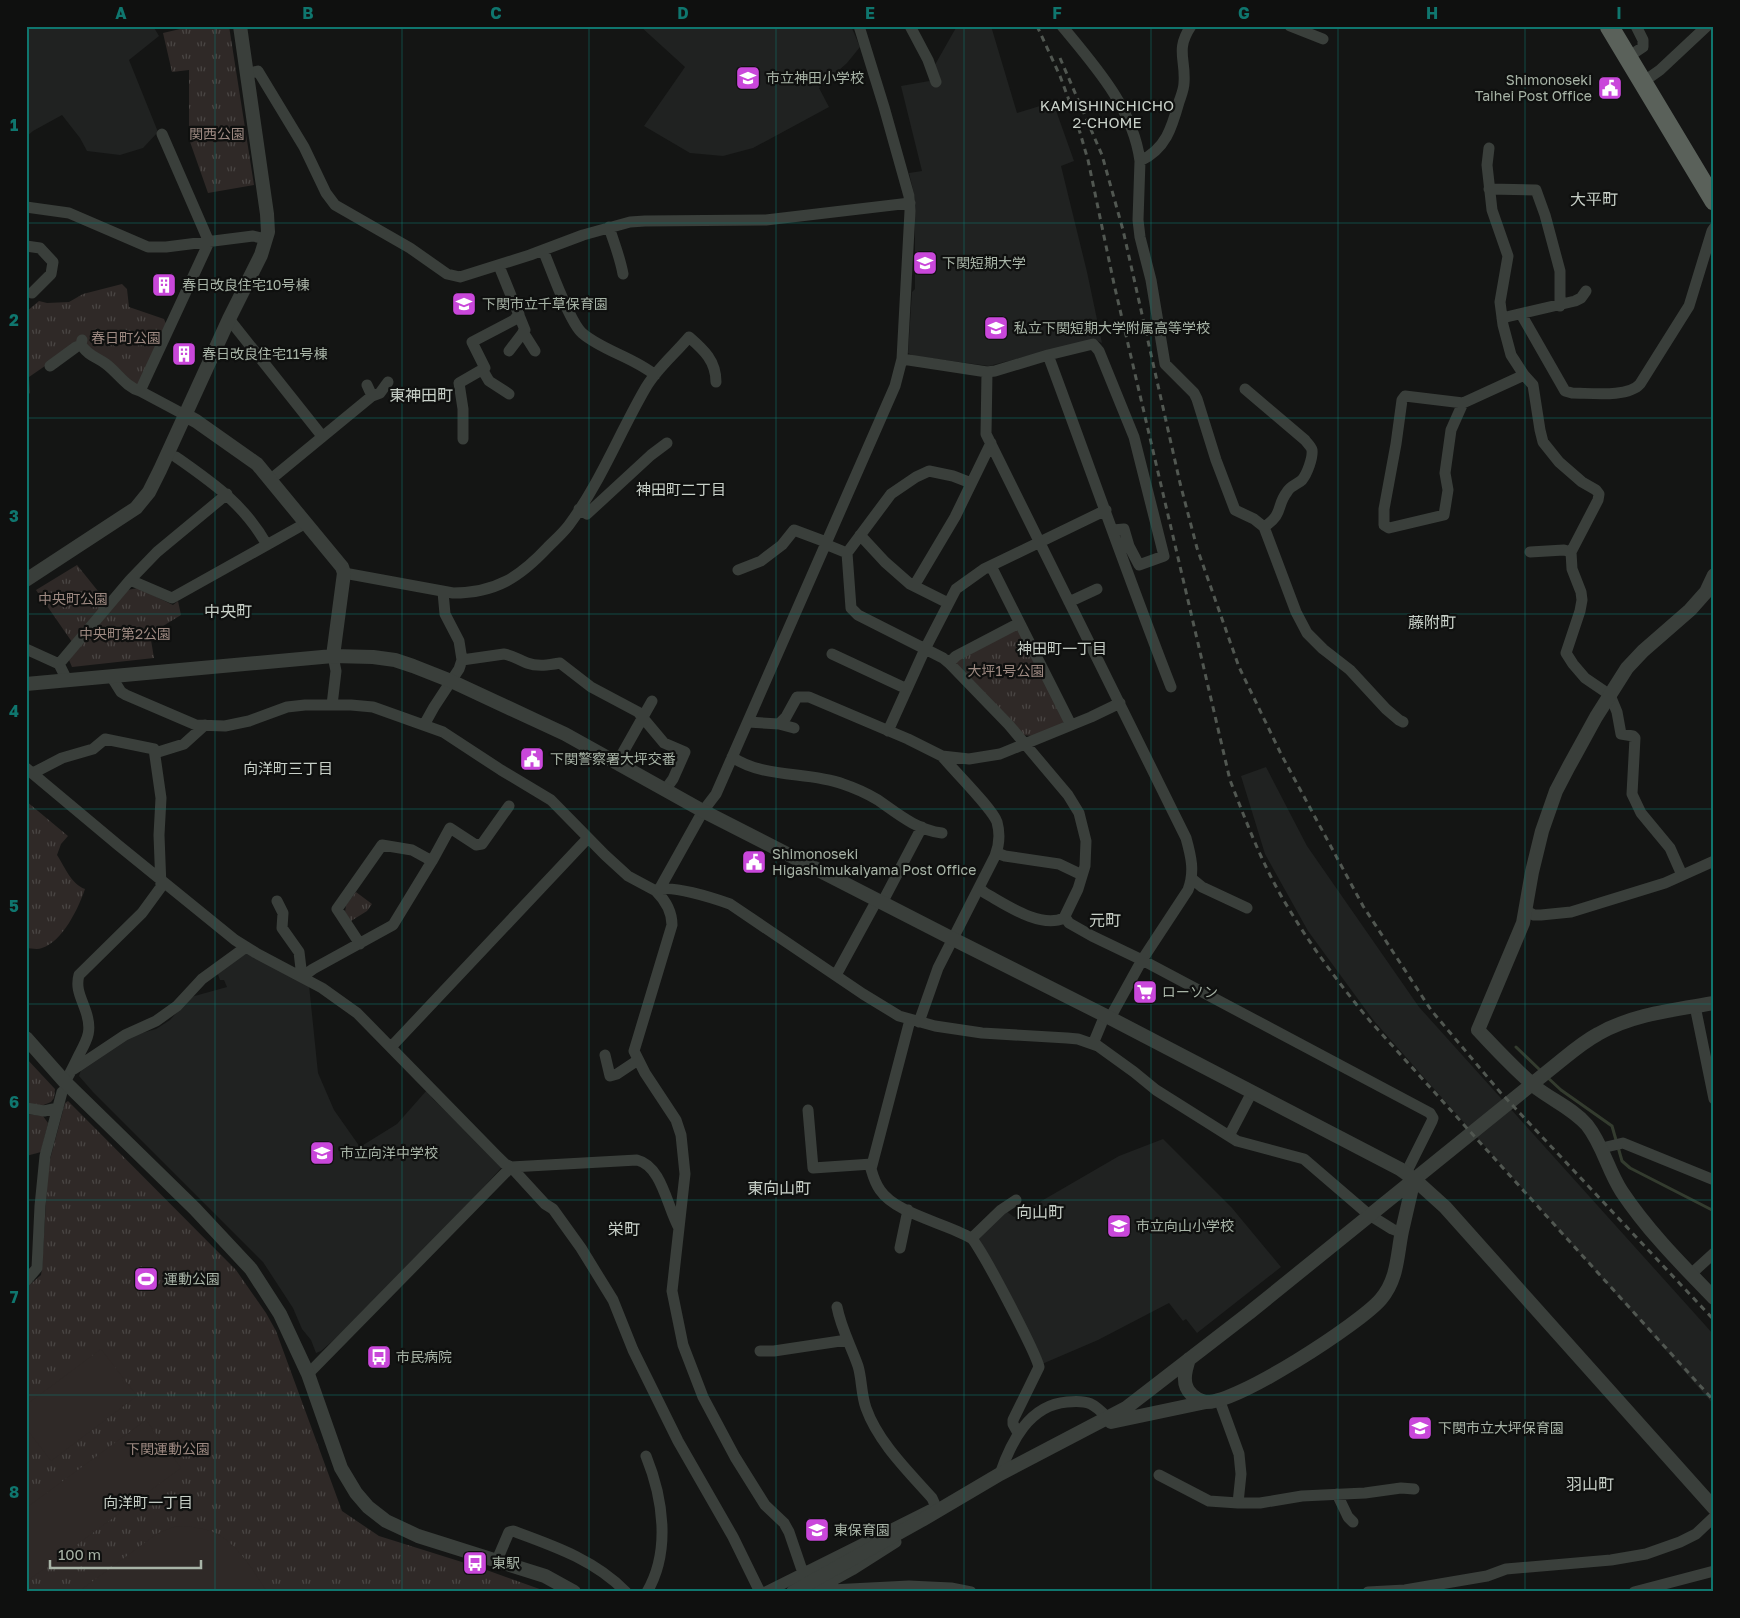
<svg xmlns="http://www.w3.org/2000/svg" width="1740" height="1618" font-family="'Golos Text','Noto Sans JP',sans-serif">
  <style>
    .built { fill: #202221 }
    .park { fill: url(#park-tufts) }
    .pitch { fill: #2f2927 }
    .lines { fill: none; stroke-linecap: round; stroke-linejoin: round }
    .stream { stroke: #343c2f; stroke-width: 3 }
    .minor { stroke: #3a3f3b; stroke-width: 11 }
    .tertiary { stroke: #3a3f3b; stroke-width: 14 }
    .trunk { stroke: #5a615a; stroke-width: 19 }
    .rail { stroke: #515751; stroke-width: 3; stroke-dasharray: 6 5; stroke-linecap: butt }
    .grid { fill: none; stroke: #0f766e; stroke-width: 1; stroke-opacity: 0.55 }
    .labels { text-anchor: middle; stroke-width: 4.5; stroke-linejoin: round; paint-order: stroke }
    .poi-label { font-size: 14px; fill: #a8b4a7; stroke: #0f100f; text-anchor: start }
    .park-label { font-size: 14px; fill: #9d8981; stroke: #0f100f }
    .neighbourhood-label { font-size: 15px; fill: #c8d0c8; stroke: #0f100f }
    .quarter-label { font-size: 16px; fill: #c8d0c8; stroke: #0f100f }
    .neatline { fill: none; stroke: #0f766e; stroke-width: 2 }
    .grid-label { font-size: 16px; text-anchor: middle; font-weight: bold; fill: #0f766e }
  </style>
  <defs>
    <pattern id="park-tufts" width="24" height="20" patternUnits="userSpaceOnUse" patternTransform="scale(1.25)"><rect width="24" height="20" fill="#2f2927"/><path d="M3 7l-1-3M5 7V3M7 7l1-3M15 17l-1-3M17 17v-4M19 17l1-3" fill="none" stroke="#4a4644"/></pattern>
  </defs>
  <rect width="100%" height="100%" fill="#141514"/>
  <path class="built" d="M26,26H153L159,36L129,60L158,132L143,148L120,155L87,151L80,138L62,115L33,131L26,137Z
    M640,26H851L860,47L847,63L819,88L829,107L753,148L723,156L690,153L644,126L685,67Z
    M957,26H991L1017,113L1053,102L1074,161L1061,166L1087,272L1102,343L1094,339L989,366L914,356L908,353L912,292L915,289V198L909,173L922,171L901,86L935,80L932,70Z
    M1266,767L1307,846L1419,1007L1714,1335V1405L1374,1021L1308,931L1265,854L1241,776Z
    M247,952L309,985L318,1073L334,1110L360,1147L397,1124L427,1090L433,1099L496,1159L502,1167L444,1231L358,1319L321,1351L316,1353L311,1340L302,1329L293,1308L263,1262L93,1092L79,1076L82,1067L128,1037L156,1029L170,1020L191,997L227,987L224,980H220L217,972Z
    M1163,1139L1232,1208L1281,1267L1197,1333L1186,1319L1183,1321L1169,1303L1098,1340L1042,1364L976,1236L1006,1211L1014,1217L1119,1156Z"/>
  <path class="park" d="M193,26H229L254,185L208,193L189,139V70L172,72L163,33Z
    M122,284L127,289L129,307L164,319L167,326L139,385L135,386L77,344L29,377L30,393L26,396V312L39,301L47,303L69,302L83,294Z
    M77,565L106,601L72,642L36,590Z
    M138,588L173,605L178,601L181,615L150,634L154,658L72,667L69,660L127,590Z
    M1014,629L1020,630L1065,720L1062,724L1032,736L1023,735L956,664L958,659Z
    M26,801L68,836L61,844L57,855C65,867 71,884 85,889C78,909 63,941 42,948C37,950 31,948 26,948Z
    M356,892L372,904L367,911L351,921L345,912L346,905Z
    M26,1058L55,1089L54,1098L51,1102L41,1106L26,1104Z
    M68,1101L236,1270L266,1313L276,1331L342,1511L379,1536L481,1568L548,1592H26V1288L41,1275L42,1269L48,1167L65,1103Z
    M26,1114L43,1116L48,1123L41,1152L26,1156Z"/>
  <path class="pitch" d="M101,1349L137,1396L51,1461L26,1428V1405Z
    M146,1420L181,1468L26,1582V1508Z
    M188,1526C196,1528 205,1529 211,1531C237,1542 253,1570 267,1592H78L158,1533L174,1527Z"/>
  <g class="lines">
    <path class="stream" d="M1516,1047L1541,1071
      M1547,1077L1561,1090L1612,1126L1622,1161L1630,1168L1714,1211"/>
    <path class="minor" d="M910,26L928,60L936,82
      M1062,26C1095,66 1133,108 1140,161L1138,220L1140,237L1151,280L1165,364L1194,393L1197,399L1216,460L1235,510L1254,519L1264,527L1296,612L1307,633L1323,649L1350,670L1386,709L1399,720L1403,722
      M1290,26L1323,39
      M1628,57L1643,47V40L1636,26
      M247,74L258,71L304,147L326,193L335,205L410,248L447,274L460,277L530,255L583,235L630,222L645,221L766,220L910,203
      M1643,82L1660,70L1707,26
      M1489,148L1487,165L1492,210L1508,256L1500,302L1503,325L1511,355L1524,375L1533,385L1540,430L1543,442L1559,462L1582,482L1596,490L1599,494L1598,500L1571,552L1572,569L1581,592L1582,600L1580,611L1566,653L1573,664L1585,678L1610,695L1617,712L1621,734L1633,736L1635,738L1632,794L1641,813L1670,848L1682,875
      M1140,161C1166,149 1172,127 1179,102C1181,96 1184,89 1184,83C1186,59 1175,50 1191,26
      M1489,189L1536,190L1545,215L1560,271V306
      M26,207L69,213L148,247H166L253,236L266,239
      M609,227C614,243 620,257 623,274
      M26,246L40,248L53,262L51,274L32,293
      M543,250C551,269 569,321 582,333C603,351 633,357 655,375
      M499,266L525,330L509,351
      M1521,314L1565,391L1572,393C1590,393 1628,398 1640,384L1689,306L1712,231L1714,228
      M1502,318L1575,301L1581,298L1586,291
      M229,319L322,436
      M523,332L535,351
      M82,340L81,345C90,357 95,356 106,364C118,373 126,387 140,391L185,415
      M1048,355C1089,465 1128,577 1171,687
      M902,359L987,372L995,371L1048,355L1093,344L1099,351L1134,437L1164,556L1139,565L1129,546L1124,529L1113,530
      M50,366L76,347L81,345
      M482,369L489,381L509,394
      M987,372L986,434L1186,838C1191,856 1195,872 1188,890L1142,960L1110,1018
      M1245,389L1305,440C1307,443 1311,446 1312,450C1313,458 1307,474 1302,480C1298,484 1290,486 1287,492C1276,506 1284,514 1264,527
      M140,391L209,242L162,134
      M372,396L380,393L388,382
      M1463,403L1451,430L1445,473L1448,490L1444,515L1389,528L1384,525V509L1396,444L1402,400L1405,396L1463,403L1524,375
      M463,439V409L459,383L485,368L472,342L514,320L519,314
      M176,457C213,483 244,504 267,545
      M276,475L372,396L367,385
      M579,509L587,514L651,455L667,443
      M860,535L885,562L910,584L948,603
      M825,544L847,553L851,608L858,615L943,658L949,663L1009,725L1068,795L1079,813L1086,841L1085,866L1078,889L1064,918C1040,929 1005,904 985,893L979,888
      M1530,552L1564,550L1571,552
      M847,553L891,494L916,477L929,471L953,476L971,483
      M991,566L1071,725
      M738,570L761,561L782,545L794,530L826,542
      M344,573L453,593C496,593 520,577 548,547C555,540 563,533 569,525C600,483 619,434 645,389C656,369 675,354 689,337C704,350 716,361 716,382
      M130,580L172,598L306,523
      M914,586L955,517L991,443
      M1069,602L1097,589
      M26,649L59,664L67,680
      M832,654L907,689
      M462,660L504,654C512,655 519,660 527,663C538,667 549,665 560,663L591,687L638,712L664,743L685,752L673,779L665,790
      M949,663L956,656L1019,623
      M59,664L130,580L157,552L227,494
      M111,676L121,692L126,695L196,725L225,726L249,721L287,707L305,705H351L373,707L443,732L501,770L551,800L605,855L628,876L656,891C668,883 716,899 730,904L863,994L899,1016L935,1026L982,1033L1067,1038L1078,1039L1098,1046L1134,1072L1156,1090L1237,1141L1304,1159L1368,1214L1392,1229L1402,1233
      M332,705L336,671L333,656
      M748,722L779,724L794,728
      M779,724L786,717L797,697H809L908,739L942,756L969,759L1000,754L1091,717L1120,703
      M424,725L434,707L459,669L462,660L459,641L445,614L443,592
      M888,731L925,649L956,589L984,569L1106,510
      M155,753L184,744L205,725
      M732,757C765,779 807,771 843,784C855,788 868,794 878,800C898,814 917,830 942,833
      M617,763L652,701
      M26,768L118,845L235,940L256,953L322,988L357,1013L497,1156L505,1164L511,1167L545,1204L553,1209L581,1248L613,1300L633,1350L678,1441L733,1537L760,1592
      M33,773L62,758L93,749L105,739L154,749L161,798L159,835L161,887L142,913L79,975C75,989 82,999 86,1012C92,1030 88,1038 80,1053C75,1063 71,1072 65,1082
      M997,853L1005,856L1059,864L1082,875
      M432,861L450,828L476,845L482,844L509,806
      M1191,878L1202,887L1247,908
      M660,888L703,811L716,794L895,386L902,359L910,211L909,196L884,107L859,26
      M656,891C665,900 672,912 672,925L634,1051L645,1073L676,1120L681,1135L685,1174L672,1291L683,1345L703,1397L735,1457L765,1505L784,1523L789,1532L803,1573
      M277,901L283,913L282,928L299,952L302,977
      M882,903L922,827
      M1526,911L1534,915H1541L1571,912L1665,883L1714,861
      M1065,917L1069,923L1092,936L1142,960L1430,1113L1433,1118L1432,1121L1406,1173
      M836,975L877,900
      M302,977L313,969L393,925L432,861L412,850L382,845L337,909L360,944
      M1695,1006L1714,1099
      M910,1020L871,1169C873,1176 875,1183 880,1190C896,1214 946,1223 971,1238C979,1243 1036,1353 1039,1367L1013,1420V1424L1018,1433
      M919,1022L938,968L995,856C999,846 1000,833 997,822C992,808 953,770 942,756
      M1093,1044L1105,1015
      M391,1047L588,838
      M605,1055L610,1076L617,1074L638,1060
      M74,1069L125,1035L156,1021L177,1006L202,979L246,947
      M26,1108L44,1111L58,1108
      M808,1110L813,1168L872,1164
      M1229,1136L1252,1092
      M1602,1148L1623,1143L1714,1180
      M972,1238L1001,1210L1016,1200
      M900,1248L908,1210
      M1691,1274L1714,1253
      M26,1281L37,1268L40,1206L45,1156L62,1092
      M837,1307C841,1328 851,1346 858,1366C862,1379 861,1394 866,1408C878,1442 908,1471 932,1498L936,1507
      M760,1351H774L847,1340
      M308,1374L511,1167L637,1160C662,1166 667,1207 679,1228
      M1219,1399L1239,1454L1241,1474L1238,1503
      M646,1456C663,1498 671,1551 647,1592
      M1000,1474C1011,1442 1029,1405 1067,1402C1089,1400 1093,1403 1108,1418
      M1159,1475L1209,1501L1238,1503H1260L1302,1496L1365,1493L1401,1488L1414,1489
      M1337,1494L1348,1517L1353,1522
      M497,1560L509,1532L513,1531C554,1546 595,1560 626,1592
      M766,1592L934,1508
      M812,1592L852,1570L896,1542
      M827,1592L831,1590L909,1586L951,1588L971,1592
      M1368,1592L1405,1590L1440,1584L1487,1576L1506,1569L1611,1560L1646,1554L1680,1542L1696,1534L1714,1517
      M1634,1592L1714,1571"/>
    <path class="tertiary" d="M185,415L196,421L257,464L342,567L344,573L333,656
      M1714,575L1706,592L1690,610L1643,651L1627,668L1596,717L1568,768L1556,791L1542,831L1532,872L1523,923L1478,1030C1497,1050 1516,1071 1538,1089C1554,1101 1573,1109 1587,1125C1603,1145 1608,1171 1622,1192C1648,1231 1681,1264 1714,1298
      M26,580L136,508L149,492L160,470L229,319L261,255L268,232L267,214L240,26
      M26,684L333,656L373,657L395,660L413,666L451,681L537,721L565,734L703,811L953,939L1110,1018L1400,1169L1414,1179L1445,1207L1714,1508
      M26,1038L65,1082L195,1209L251,1269L280,1314L308,1374L341,1468L356,1493L368,1507L386,1521L418,1536L545,1576L574,1592
      M1189,1359C1185,1371 1181,1385 1192,1395C1195,1398 1201,1401 1205,1402C1235,1405 1361,1323 1381,1299C1398,1279 1397,1255 1402,1231C1406,1214 1410,1196 1414,1179
      M1111,1422L1206,1402
      M793,1592L922,1520L1000,1474L1126,1408L1249,1313L1563,1059C1574,1050 1585,1041 1598,1034C1633,1014 1674,1010 1714,1003"/>
    <path class="trunk" d="M1609,26L1714,201"/>
    <path class="rail" d="M1037,26L1060,76L1076,119L1088,160L1114,284L1230,780C1247,824 1264,869 1289,909C1313,949 1341,986 1370,1021L1714,1401
      M1060,58L1102,155L1123,230L1180,483L1197,548L1239,667L1281,754L1363,906L1431,1010L1500,1092L1714,1320"/>
  </g>
  <path class="grid" d="M215,26V1592M402,26V1592M589,26V1592M776,26V1592M964,26V1592M1151,26V1592M1338,26V1592M1525,26V1592M26,223H1714M26,418H1714M26,614H1714M26,809H1714M26,1004H1714M26,1200H1714M26,1395H1714"/>
  <defs>
    <symbol id="school-square" viewBox="-11 -11 22 22"><rect x="-9" y="-9" width="18" height="18" rx="4" fill="#c947da" stroke="#0f100f"/><path d="M0-5L7-2L0 1L-7-2ZM-4 1L0 2.5L4 1V4Q0 6-4 4Z" fill="#fff"/></symbol>
    <symbol id="civic-square" viewBox="-11 -11 22 22"><rect x="-9" y="-9" width="18" height="18" rx="4" fill="#c947da" stroke="#0f100f"/><path d="M-.6-6.5H3V-4.5H.6V-3L4-1V1h2V6H-6V1h2V-1L-.6-3ZM-1.2 2.5V6h2.4V2.5Z" fill="#fff"/></symbol>
    <symbol id="university-square" viewBox="-11 -11 22 22"><rect x="-9" y="-9" width="18" height="18" rx="4" fill="#c947da" stroke="#0f100f"/><path d="M0-5L7-2L0 1L-7-2ZM-4 1L0 2.5L4 1V4Q0 6-4 4Z" fill="#fff"/></symbol>
    <symbol id="building-square" viewBox="-11 -11 22 22"><rect x="-9" y="-9" width="18" height="18" rx="4" fill="#c947da" stroke="#0f100f"/><path d="M-4-6H4V6H1V3H-1V6H-4ZM-2.5-4.3h1.7v1.8h-1.7ZM.8-4.3h1.7v1.8H.8ZM-2.5-1h1.7V.8h-1.7ZM.8-1h1.7V.8H.8Z" fill="#fff"/></symbol>
    <symbol id="supermarket-square" viewBox="-11 -11 22 22"><rect x="-9" y="-9" width="18" height="18" rx="4" fill="#c947da" stroke="#0f100f"/><path d="M-6-5.5h2.5l.6 2H6L4.5 2H-2.5L-4.4-4H-6ZM-1.5 3.2a1.3 1.3 0 1 0 .1 0ZM3 3.2a1.3 1.3 0 1 0 .1 0Z" fill="#fff"/></symbol>
    <symbol id="stadium-square" viewBox="-11 -11 22 22"><rect x="-9" y="-9" width="18" height="18" rx="4" fill="#c947da" stroke="#0f100f"/><path d="M0-5a6.5 5 0 1 0 0 10a6.5 5 0 1 0 0-10ZM-3.5-1.8h7v3.6h-7Z" fill="#fff"/></symbol>
    <symbol id="bus-square" viewBox="-11 -11 22 22"><rect x="-9" y="-9" width="18" height="18" rx="4" fill="#c947da" stroke="#0f100f"/><path d="M-5-6H5V4H4V6H2V4H-2V6H-4V4H-5ZM-3.5-4V0h7V-4ZM-3.5 1.2v1.5H-2V1.2ZM2 1.2v1.5H3.5V1.2Z" fill="#fff"/></symbol>
  </defs>
  <g fill-rule="evenodd">
    <use href="#school-square" x="734" y="64" width="28" height="28"/>
    <use href="#civic-square" x="1596" y="74" width="28" height="28"/>
    <use href="#university-square" x="911" y="249" width="28" height="28"/>
    <use href="#building-square" x="150" y="271" width="28" height="28"/>
    <use href="#school-square" x="450" y="290" width="28" height="28"/>
    <use href="#school-square" x="982" y="314" width="28" height="28"/>
    <use href="#building-square" x="170" y="340" width="28" height="28"/>
    <use href="#civic-square" x="518" y="745" width="28" height="28"/>
    <use href="#civic-square" x="740" y="848" width="28" height="28"/>
    <use href="#supermarket-square" x="1131" y="978" width="28" height="28"/>
    <use href="#school-square" x="308" y="1139" width="28" height="28"/>
    <use href="#school-square" x="1105" y="1212" width="28" height="28"/>
    <use href="#stadium-square" x="132" y="1265" width="28" height="28"/>
    <use href="#bus-square" x="365" y="1343" width="28" height="28"/>
    <use href="#school-square" x="1406" y="1414" width="28" height="28"/>
    <use href="#school-square" x="803" y="1516" width="28" height="28"/>
    <use href="#bus-square" x="461" y="1549" width="28" height="28"/>
  </g>
  <g class="labels">
    <g class="poi-label">
      <text x="766" y="83">市立神田小学校</text>
      <text x="1592" y="85" text-anchor="end">Shimonoseki<tspan x="1592" dy="16">Taihei Post Office</tspan></text>
      <text x="942" y="268">下関短期大学</text>
      <text x="182" y="290">春日改良住宅10号棟</text>
      <text x="482" y="309">下関市立千草保育園</text>
      <text x="1014" y="333">私立下関短期大学附属高等学校</text>
      <text x="202" y="359">春日改良住宅11号棟</text>
      <text x="550" y="764">下関警察署大坪交番</text>
      <text x="772" y="859">Shimonoseki<tspan x="772" dy="16">Higashimukaiyama Post Office</tspan></text>
      <text x="1162" y="997">ローソン</text>
      <text x="340" y="1158">市立向洋中学校</text>
      <text x="1136" y="1231">市立向山小学校</text>
      <text x="164" y="1284">運動公園</text>
      <text x="396" y="1362">市民病院</text>
      <text x="1438" y="1433">下関市立大坪保育園</text>
      <text x="834" y="1535">東保育園</text>
      <text x="492" y="1568">東駅</text>
    </g>
    <g class="park-label">
      <text x="217" y="139">関西公園</text>
      <text x="126" y="343">春日町公園</text>
      <text x="73" y="604">中央町公園</text>
      <text x="125" y="639">中央町第2公園</text>
      <text x="1006" y="676">大坪1号公園</text>
      <text x="168" y="1454">下関運動公園</text>
    </g>
    <g class="neighbourhood-label">
      <text x="1107" y="111">KAMISHINCHICHO<tspan x="1107" dy="17">2-CHOME</tspan></text>
      <text x="681" y="495">神田町二丁目</text>
      <text x="1062" y="654">神田町一丁目</text>
      <text x="288" y="774">向洋町三丁目</text>
      <text x="148" y="1508">向洋町一丁目</text>
    </g>
    <g class="quarter-label">
      <text x="1594" y="205">大平町</text>
      <text x="421" y="401">東神田町</text>
      <text x="228" y="617">中央町</text>
      <text x="1432" y="628">藤附町</text>
      <text x="1105" y="926">元町</text>
      <text x="779" y="1194">東向山町</text>
      <text x="1040" y="1218">向山町</text>
      <text x="624" y="1235">栄町</text>
      <text x="1590" y="1490">羽山町</text>
    </g>
  </g>
  <rect width="1740" height="1618" fill="none" stroke="#0f100f" stroke-width="55"/>
  <path d="M50 1560v8h151v-8" fill="none" stroke="#a8b4a7" stroke-width="2.5"/>
  <text x="58" y="1560" font-size="15" fill="#a8b4a7" stroke="#0f100f" stroke-width="4" paint-order="stroke">100 m</text>
  <rect x="28" y="28" width="1684" height="1562" class="neatline"/>
  <g class="grid-label">
    <text x="121" y="19">A</text>
    <text x="308" y="19">B</text>
    <text x="496" y="19">C</text>
    <text x="683" y="19">D</text>
    <text x="870" y="19">E</text>
    <text x="1057" y="19">F</text>
    <text x="1244" y="19">G</text>
    <text x="1432" y="19">H</text>
    <text x="1619" y="19">I</text>
    <text x="14" y="131">1</text>
    <text x="14" y="326">2</text>
    <text x="14" y="522">3</text>
    <text x="14" y="717">4</text>
    <text x="14" y="912">5</text>
    <text x="14" y="1108">6</text>
    <text x="14" y="1303">7</text>
    <text x="14" y="1498">8</text>
  </g>
</svg>
